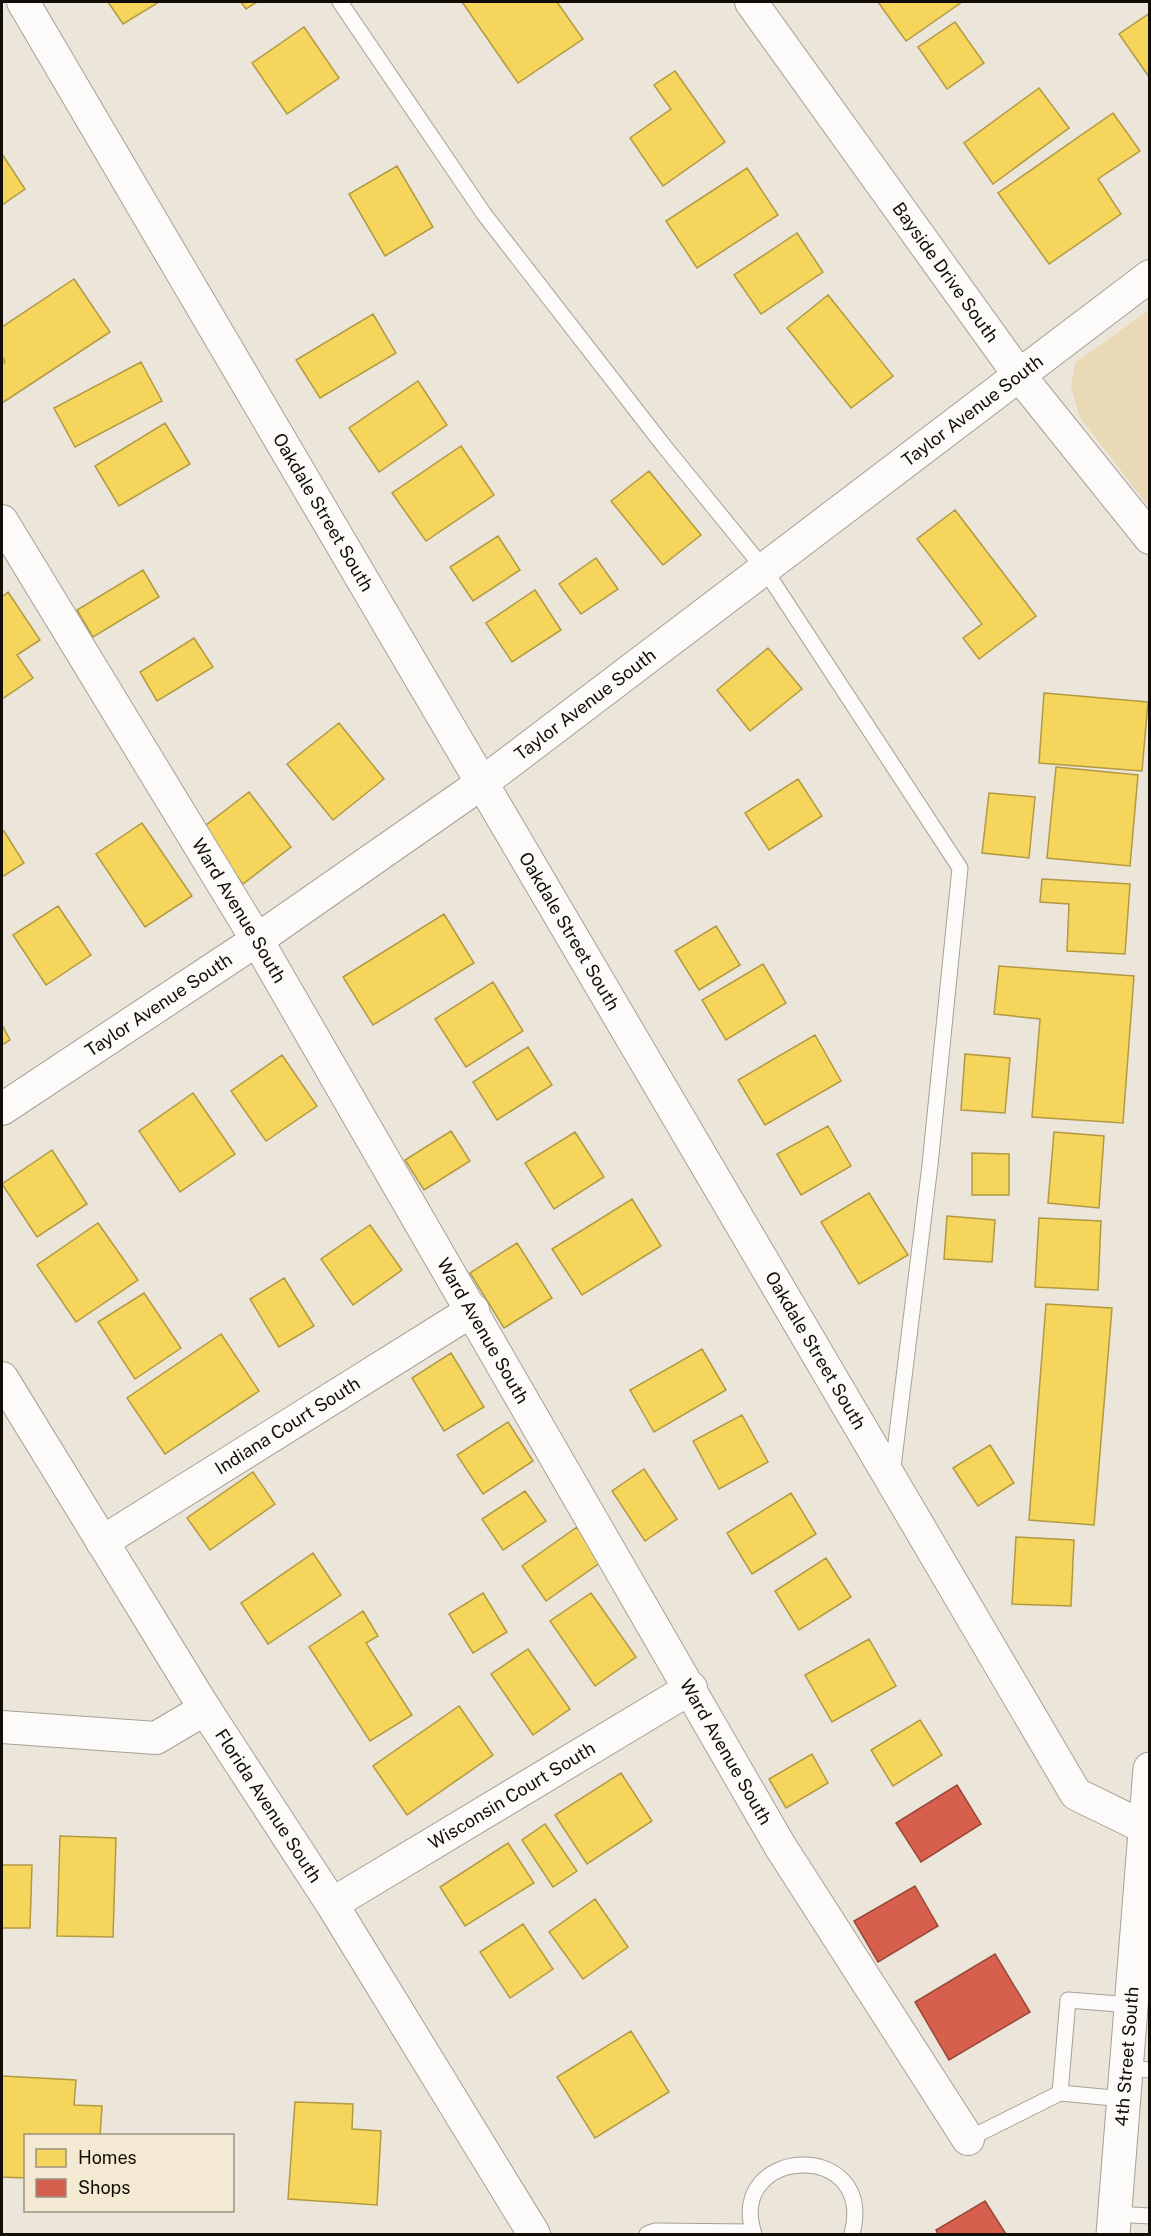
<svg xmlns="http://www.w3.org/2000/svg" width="1151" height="2236" font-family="'Public Sans',sans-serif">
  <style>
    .green { fill: #e9d9b6 }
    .homes { fill: #f6d55c; stroke: #b29942; stroke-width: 1.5 }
    .shops { fill: #d6604d; stroke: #9b4738; stroke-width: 1.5 }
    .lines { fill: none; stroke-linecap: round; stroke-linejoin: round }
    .lane-casing { stroke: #a5a197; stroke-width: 17 }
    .street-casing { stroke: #a5a197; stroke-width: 34 }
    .secondary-casing { stroke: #a5a197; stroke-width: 35 }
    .lane { stroke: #fcfbf9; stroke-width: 15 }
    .street { stroke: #fcfbf9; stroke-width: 32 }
    .secondary { stroke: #fcfbf9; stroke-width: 33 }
    .labels { text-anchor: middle; stroke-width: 6; stroke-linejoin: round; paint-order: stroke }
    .street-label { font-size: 18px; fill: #120e07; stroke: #f4e9d2 }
  </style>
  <rect width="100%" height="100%" fill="#ece6da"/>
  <path class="green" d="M1149,310V309V507L1079,416L1071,386L1075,363Z"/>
  <path class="homes" d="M108,2H159L123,24Z
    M241,2H257L246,9Z
    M462,2H557L583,39L518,83Z
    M878,2H962L906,41Z
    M1150,13V77H1149L1119,34Z
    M955,22L984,63L947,89L918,47Z
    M304,27L339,78L287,114L252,63Z
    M675,71L725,142L663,186L630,138L671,109L654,85Z
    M1039,88L1069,128L993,184L964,143Z
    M1113,113L1140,151L1098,179L1121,214L1049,264L998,193Z
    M2,154L25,189L2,205Z
    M397,166L433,227L385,256L349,194Z
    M747,168L778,215L697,268L666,221Z
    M797,233L823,272L761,314L734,275Z
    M74,279L110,332L2,403V365L5,362L2,357V327Z
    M828,295L893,376L851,408L787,328Z
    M373,314L396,353L320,398L296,360Z
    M141,362L162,401L75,447L54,408Z
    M418,381L447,425L379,472L349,428Z
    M165,423L190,464L119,506L95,466Z
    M461,446L494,495L426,541L392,493Z
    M649,471L701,535L663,565L611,501Z
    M955,510L1036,616L979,659L963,638L982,624L917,539Z
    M498,536L520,570L473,601L450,567Z
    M596,558L618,589L581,614L559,584Z
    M143,570L159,597L93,637L77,610Z
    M535,590L561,630L512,662L486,623Z
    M8,592L40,640L17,655L33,678L2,699V597Z
    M194,638L213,667L157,701L140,672Z
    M768,648L802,689L750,731L717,690Z
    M1044,693L1148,702L1142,771L1039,763Z
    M339,723L384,779L333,820L287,764Z
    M1056,767L1138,775L1130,866L1047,858Z
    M798,779L822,816L769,850L745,813Z
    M249,792L291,847L243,884L201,829Z
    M989,793L1035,797L1029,858L982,853Z
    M142,823L192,896L145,927L96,854Z
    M4,831L24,863L2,877V833Z
    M1042,879L1130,884L1125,954L1067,951L1069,904L1040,902Z
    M58,906L91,955L46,985L13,935Z
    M444,914L474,963L373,1025L343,977Z
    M716,926L740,965L699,990L675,951Z
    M763,964L786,1003L726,1040L702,1000Z
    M999,966L1134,976L1123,1123L1032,1117L1040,1019L994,1014Z
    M493,982L523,1031L466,1067L435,1019Z
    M2,1025L10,1040L2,1045Z
    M815,1035L841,1081L765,1125L738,1080Z
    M528,1047L552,1085L497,1120L473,1082Z
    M965,1054L1010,1058L1005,1113L961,1110Z
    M282,1055L317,1106L266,1141L231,1091Z
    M193,1093L235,1154L180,1192L139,1131Z
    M828,1126L851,1166L801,1195L777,1154Z
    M451,1131L470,1161L424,1190L405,1160Z
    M575,1132L604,1177L554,1209L525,1163Z
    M1054,1132L1104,1136L1099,1208L1048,1203Z
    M52,1150L87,1204L37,1237L2,1184Z
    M972,1153L1009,1154V1195H972Z
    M869,1193L908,1255L859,1284L821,1222Z
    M632,1199L661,1246L582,1295L552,1249Z
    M947,1216L995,1220L992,1262L944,1259Z
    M1039,1218L1101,1221L1098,1290L1035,1287Z
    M98,1223L138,1280L76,1322L37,1265Z
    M370,1225L402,1270L353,1305L321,1259Z
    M517,1243L552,1298L504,1328L470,1273Z
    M284,1278L314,1326L279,1347L250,1299Z
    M144,1293L181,1348L135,1379L98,1322Z
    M1046,1304L1112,1308L1094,1525L1029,1520Z
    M221,1334L259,1391L165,1454L127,1398Z
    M702,1349L726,1390L654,1432L630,1390Z
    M451,1353L484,1407L444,1431L412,1378Z
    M742,1415L768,1462L719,1489L693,1441Z
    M508,1422L533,1461L483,1494L457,1455Z
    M990,1445L1014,1483L978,1506L953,1468Z
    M644,1469L677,1519L645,1541L612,1491Z
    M253,1472L275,1504L210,1550L187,1518Z
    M525,1491L546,1521L503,1550L482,1519Z
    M791,1493L816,1534L752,1574L727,1533Z
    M577,1527L601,1562L546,1601L522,1566Z
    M1016,1537L1074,1540L1071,1606L1012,1604Z
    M313,1553L341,1595L268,1644L241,1603Z
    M826,1558L851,1597L799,1630L775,1591Z
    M483,1593L507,1632L473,1653L449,1614Z
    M591,1593L636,1657L595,1686L550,1621Z
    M363,1611L378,1636L366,1643L412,1715L370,1741L309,1647Z
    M869,1639L896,1686L832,1722L805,1675Z
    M528,1649L570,1709L533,1735L491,1674Z
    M459,1706L493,1755L407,1815L373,1766Z
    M920,1720L942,1755L893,1786L871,1750Z
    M812,1754L828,1783L786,1808L769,1779Z
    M621,1773L652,1821L587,1864L555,1815Z
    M545,1824L577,1871L553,1887L522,1840Z
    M60,1836L116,1838L113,1937L57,1936Z
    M508,1843L534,1883L465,1926L440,1887Z
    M2,1865H32L30,1928H2Z
    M595,1899L628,1947L583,1979L549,1932Z
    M523,1924L553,1969L510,1998L480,1952Z
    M631,2031L669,2092L595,2138L557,2077Z
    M2,2076L76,2080L74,2105L102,2106L100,2136H26V2178L2,2177Z
    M295,2102L353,2104L352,2129L381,2131L377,2205L288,2199Z"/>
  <path class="shops" d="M957,1785L981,1824L921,1862L896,1823Z
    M915,1886L938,1926L878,1962L854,1921Z
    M995,1954L1030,2012L949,2060L915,2002Z
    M985,2201L1006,2234H938L936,2230Z"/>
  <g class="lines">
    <defs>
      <path id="lane" d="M340,2L484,214L664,446L765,570L960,868L930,1165L892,1475
        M1126,2068L1150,2070
        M1124,2099L1060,2093L1068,2000L1131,2005
        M968,2139L1060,2093
        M1115,2214L1150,2216
        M647,2234L655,2231L753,2232
        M754,2234C725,2146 877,2138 852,2234"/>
      <g id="street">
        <path id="s1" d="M23,2L1076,1794L1150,1830"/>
        <path id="s2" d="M751,2L1019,375L1150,538"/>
        <path id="s3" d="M2,521L257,940L780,1846L968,2139"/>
        <path id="s4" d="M2,1109L257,940L482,783L1150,276"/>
        <path id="s5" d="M2,1378L205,1709L332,1904L534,2234"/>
        <path id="s6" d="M102,1542L473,1310"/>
        <path d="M2,1727L156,1738L205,1709"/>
        <path id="s7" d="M332,1904L691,1688"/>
      </g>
      <g id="secondary">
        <path id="s8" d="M1113,2234L1150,1769"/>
      </g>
    </defs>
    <use href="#lane" class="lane-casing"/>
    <use href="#street" class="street-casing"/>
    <use href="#secondary" class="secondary-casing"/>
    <use href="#lane" class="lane"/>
    <use href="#street" class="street"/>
    <use href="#secondary" class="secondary"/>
  </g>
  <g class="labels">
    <g class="street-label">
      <text dy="6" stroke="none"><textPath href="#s2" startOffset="333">Bayside Drive South</textPath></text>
      <text dy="6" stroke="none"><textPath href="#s4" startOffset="1196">Taylor Avenue South</textPath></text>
      <text dy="6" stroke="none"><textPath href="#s1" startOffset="592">Oakdale Street South</textPath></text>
      <text dy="6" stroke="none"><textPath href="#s4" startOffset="710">Taylor Avenue South</textPath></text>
      <text dy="6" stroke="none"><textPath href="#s3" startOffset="456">Ward Avenue South</textPath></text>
      <text dy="6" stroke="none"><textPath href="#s1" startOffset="1078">Oakdale Street South</textPath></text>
      <text dy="6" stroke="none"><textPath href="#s4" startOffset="188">Taylor Avenue South</textPath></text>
      <text dy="6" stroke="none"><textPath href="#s3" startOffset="942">Ward Avenue South</textPath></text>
      <text dy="6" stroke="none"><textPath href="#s1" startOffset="1564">Oakdale Street South</textPath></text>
      <text dy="6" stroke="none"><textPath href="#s6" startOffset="219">Indiana Court South</textPath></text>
      <text dy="6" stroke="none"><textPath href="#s3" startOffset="1428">Ward Avenue South</textPath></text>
      <text dy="6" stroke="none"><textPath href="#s7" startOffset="210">Wisconsin Court South</textPath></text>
      <text dy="6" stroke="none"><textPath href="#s5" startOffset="504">Florida Avenue South</textPath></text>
      <text dy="6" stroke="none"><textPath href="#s8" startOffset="178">4th Street South</textPath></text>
    </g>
  </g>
  <rect width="1151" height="2236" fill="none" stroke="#120e07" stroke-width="6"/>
  <rect x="24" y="2134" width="210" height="78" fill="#f4e9d2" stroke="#9a9181" stroke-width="1.5"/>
  <rect x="36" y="2149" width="30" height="18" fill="#f6d55c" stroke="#9a9181" stroke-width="1.5"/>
  <text x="78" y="2164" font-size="18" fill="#120e07">Homes</text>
  <rect x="36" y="2179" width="30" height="18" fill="#d6604d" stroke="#9a9181" stroke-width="1.5"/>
  <text x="78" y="2194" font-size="18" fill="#120e07">Shops</text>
</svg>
